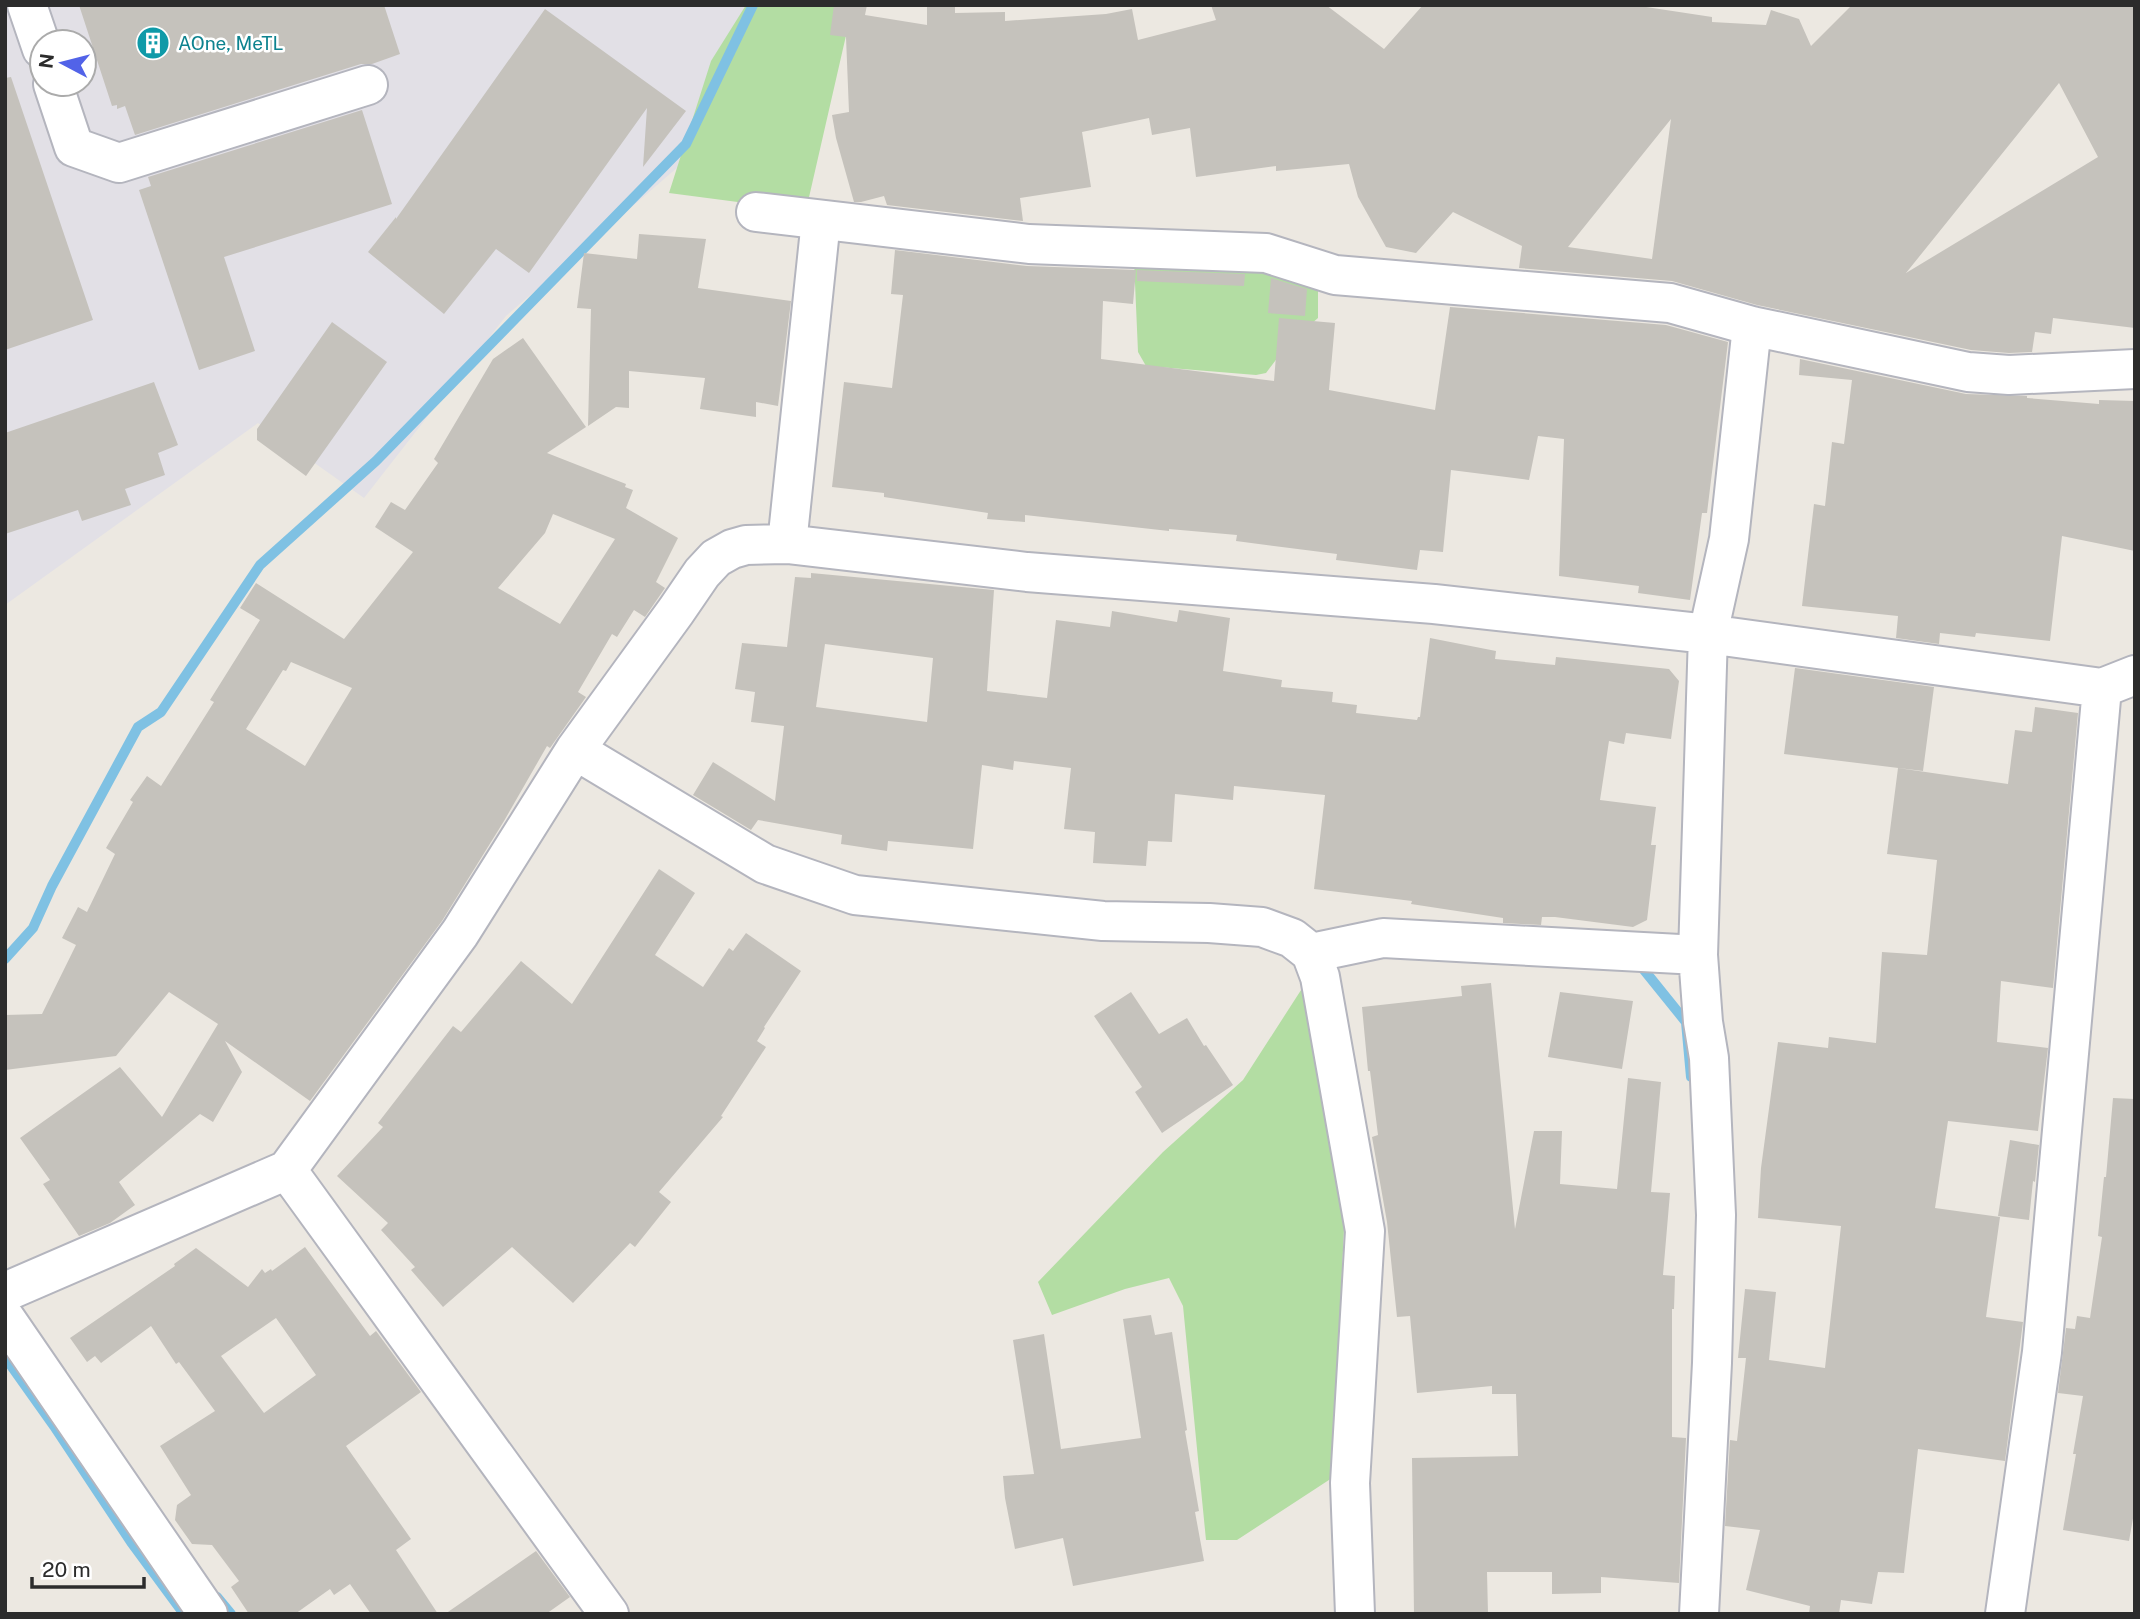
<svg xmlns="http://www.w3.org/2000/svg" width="2140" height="1619" font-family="'Public Sans',sans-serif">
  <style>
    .industrial { fill: #e2e0e6; fill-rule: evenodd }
    .green { fill: #b3dda3 }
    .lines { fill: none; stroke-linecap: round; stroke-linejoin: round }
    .stream { stroke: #7fc1e3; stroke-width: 10 }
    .building { fill: #c5c2bc; fill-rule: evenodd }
    .minor-casing { stroke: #b4b5be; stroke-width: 42 }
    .minor { stroke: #fff; stroke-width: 38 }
    .labels { text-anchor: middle; stroke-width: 5; stroke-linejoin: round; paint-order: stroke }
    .culture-label { font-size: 19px; fill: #0d838f; stroke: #fff; text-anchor: start }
  </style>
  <rect width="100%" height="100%" fill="#ece8e1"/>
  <path class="industrial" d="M5,5H774L731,121L506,316L364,498L258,423L5,605ZM42,42H84V84H42Z"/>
  <path class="green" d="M746,5H853L807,206L753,204L669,193L711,61Z
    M1224,248L1318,286V318L1287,345L1266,373L1256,375L1146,366L1138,352L1134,260Z
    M1303,987L1346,1188L1332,1478L1237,1540H1206L1183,1306L1169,1278L1125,1289L1052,1315L1038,1282L1163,1152L1243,1080Z"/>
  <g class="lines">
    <path class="stream" d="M5,959L33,928L52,886L138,727L161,712L260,565L376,461L686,144L753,5
      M1636,960L1686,1022L1691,1077
      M5,1357L54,1426L131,1542L184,1614
      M217,1597L231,1614"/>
  </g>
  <path class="building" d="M79,5H384L400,54L372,64H361L135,135L125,106L117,109V105L112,106Z
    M834,5H867L865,15L927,25V5H955V13L1005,12V21L1106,14L1132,9L1138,40L1216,20L1211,5H1326L1384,49L1423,5H1633L1712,17V22L1766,25L1771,10L1799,19L1811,46L1852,5H2135V328L2053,318L2051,334L2035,332L2032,352L2009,353L1971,350L1757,305L1672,281L1519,268L1522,246L1453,212L1416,253L1386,247L1358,197L1349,164L1276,171V166L1196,177L1190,128L1152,135L1149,118L1082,132L1091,187L1020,198L1023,221L887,205L884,196L861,202H854L836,138L832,115L849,112L846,37L830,35ZM2059,83L2098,157L1906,273ZM1671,119L1652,259L1568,247Z
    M545,9L686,111L643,167L647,108L529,273L496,249L444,314L368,252L396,217V219Z
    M11,77L93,320L5,350V78Z
    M362,110L392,204L224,257L255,351L199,370L139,190L151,186L148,177Z
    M639,234L706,239L698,288L791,301L778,406L756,402V417L700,409L705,378L629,371V408L616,407L588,426L591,309L577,308L584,253L637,259Z
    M895,250L1027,266L1136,270L1133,304L1103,301L1101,359L1274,381L1279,318L1335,323L1329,390L1435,410L1450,307L1666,325L1728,342L1707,513H1702L1690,600L1638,593L1639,586L1559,576L1564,439L1538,436L1529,480L1451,470L1443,552L1420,550L1417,570L1336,560L1337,554L1236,541L1237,535L1169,529V531L1025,515V522L987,519L988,513L884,497V493L832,487L844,382L892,388L903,295L891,294Z
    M1137,270L1245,274L1244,286L1137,281Z
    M1271,278L1307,289L1305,316L1268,313Z
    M332,322L387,362L306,476L257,440V429Z
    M523,338L586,427L547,453L626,484L625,487L633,490L626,508L678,538L656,582L665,588L645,617L634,610L617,637L612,634L578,692L586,697L550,748L547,746L504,821L442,921L310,1101L225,1041L242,1072L213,1122L200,1114L119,1182L135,1205L110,1223L79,1236L43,1184L50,1180L20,1138L120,1067L162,1117L218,1024L169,992L116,1056L5,1070V1015L42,1014L76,945L62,938L78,907L87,912L115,854L106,848L133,802L130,800L147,776L161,786L214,702L210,700L260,620L240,608L256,583L344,639L413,552L375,527L391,502L405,510L438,463L434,459L493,359ZM553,514L615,539L560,624L498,588L545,533ZM291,662L352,688L305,766L246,729L283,670L286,671Z
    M1800,359L1966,394L2027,396V398L2099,404V400L2135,401V551L2062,536L2050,641L1976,633L1975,637L1940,633L1939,644L1896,638L1898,616L1802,606L1814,504L1825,506L1832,442L1844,444L1852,380L1799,375Z
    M154,382L178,445L158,453L165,475L125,489L131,505L82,521L78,510L5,534V433Z
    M811,573L994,590L987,691L1047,698L1056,620L1110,627L1112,611L1177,622L1179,610L1230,618L1223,671L1282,680L1281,687L1333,692L1332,702L1357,705L1356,713L1417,720L1418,717H1420L1430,638L1496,651L1495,659L1555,665L1556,657L1669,669L1679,681L1671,739L1626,733L1624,744L1609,741L1600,800L1656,807L1651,845H1656L1647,920L1633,927L1555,917H1542L1541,925L1503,923V918L1411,904L1412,901L1314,889L1325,795L1234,786L1233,800L1175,794L1172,842L1148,841L1146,866L1093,863L1095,832L1064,829L1071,768L1014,761L1013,770L982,765L973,849L888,841L887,851L841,844L842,835L758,820L751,830L693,795L713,762L775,801L784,726L751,722L755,692L735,689L742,643L787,647L795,577L811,578ZM825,644L933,658L927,722L816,707Z
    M1795,668L1934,687L1923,771L1784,754Z
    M2035,707L2078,713L2053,988L2001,981L1997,1042L2048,1048L2038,1131L1948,1121L1935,1208L2000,1217L1986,1317L2023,1322L2005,1461L1918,1449L1904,1573L1878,1572L1872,1604L1841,1600L1839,1614H1809L1810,1606L1746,1590L1760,1530L1725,1526L1730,1440L1737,1441L1746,1358H1738L1745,1289L1776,1292L1769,1360L1825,1368L1841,1226L1758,1218L1761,1168L1778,1042L1828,1048L1829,1037L1876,1043L1882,952L1927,955L1937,860L1887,854L1898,768L2008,784L2015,730L2032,732Z
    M659,869L695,893L655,955L703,987L729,948L733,951L746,933L801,971L764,1027L765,1028L757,1041L766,1047L721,1116L723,1117L659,1192L671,1202L635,1247L630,1243L573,1303L512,1247L443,1307L411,1270L415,1267L381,1230L388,1223L337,1176L383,1127L378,1123L453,1026L461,1032L521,961L572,1004Z
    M1491,983L1515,1229L1534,1131H1562L1560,1184L1617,1189L1628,1078L1661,1082L1651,1192L1670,1193L1663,1275L1675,1276L1674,1309H1672V1437L1686,1438L1679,1583L1601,1577V1593L1552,1594V1572H1487L1488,1614H1414L1412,1458L1518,1456L1516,1394H1492V1386L1417,1393L1410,1316L1397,1317L1387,1222L1372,1137L1378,1135L1370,1071H1368L1362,1007L1462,996L1461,986Z
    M1131,992L1159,1034L1187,1018L1204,1046L1206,1045L1233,1085L1162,1133L1135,1092L1142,1087L1094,1016Z
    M1560,992L1633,1001L1622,1069L1548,1057Z
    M2113,1098L2135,1099V1507L2129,1541L2063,1530L2076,1454H2073L2083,1396L2058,1393L2066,1328L2075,1329L2077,1316L2090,1318L2102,1237L2098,1236L2104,1177H2106Z
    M2010,1140L2039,1145L2035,1182L2033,1181L2029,1220L1998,1216Z
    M305,1247L370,1336L376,1331L421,1392L346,1446L411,1539L396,1550L438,1614H371L350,1584L334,1595L330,1589L295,1614H249L231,1587L239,1581L212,1545L192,1544L175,1520L177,1505L191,1495L160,1446L215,1411L179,1362L176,1364L151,1326L101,1363L95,1356L87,1362L70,1338L175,1266L174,1264L196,1248L248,1287L262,1269L265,1273L271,1269L272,1271ZM276,1318L316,1375L264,1413L221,1356Z
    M1151,1315L1155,1335L1172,1332L1187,1430L1185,1431L1199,1511L1195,1512L1204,1561L1073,1586L1063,1538L1015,1549L1005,1498L1003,1476L1034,1474L1013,1340L1044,1334L1061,1449L1141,1438L1123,1319Z
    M536,1551L570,1597L546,1614H445Z"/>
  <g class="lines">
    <defs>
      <path id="minor" d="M27,5L42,49
        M53,84L74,147L119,163L368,85
        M756,212L1029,244L1266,253L1335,275L1670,303L1752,326L1968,372L2009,375L2135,369
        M787,544L821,220
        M575,750L765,864L855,895L1103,921L1209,923L1262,927L1292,938L1311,953L1383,938L1698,955
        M1311,953L1320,977L1365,1231L1350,1483L1355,1614
        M287,1170L609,1614
        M5,1292L287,1170L460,933L575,750L676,611L702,573L716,558L732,549L746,545L787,544L1027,572L1434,604L1708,634L2102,688L2135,675
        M5,1318L208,1614
        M1699,1614L1712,1363L1716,1215L1709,1058L1703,1022L1698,955L1708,634L1729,539L1752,326
        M2005,1614L2042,1352L2102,688"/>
    </defs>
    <use href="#minor" class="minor-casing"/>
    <use href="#minor" class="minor"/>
  </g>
  <defs>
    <symbol id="building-disc" viewBox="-11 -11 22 22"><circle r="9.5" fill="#0f9aa8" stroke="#fff"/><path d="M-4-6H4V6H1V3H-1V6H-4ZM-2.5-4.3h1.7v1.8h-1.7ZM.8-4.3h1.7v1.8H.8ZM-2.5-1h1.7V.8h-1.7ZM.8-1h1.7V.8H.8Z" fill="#fff"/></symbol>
  </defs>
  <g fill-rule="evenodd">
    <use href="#building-disc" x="134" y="24" width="38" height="38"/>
  </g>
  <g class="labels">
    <g class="culture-label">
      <text x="178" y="50">AOne, MeTL</text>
    </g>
  </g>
  <rect width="2140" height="1619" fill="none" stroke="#2c2c2c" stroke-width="14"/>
  <g transform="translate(63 63) rotate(277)"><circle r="33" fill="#ffffff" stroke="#ababab" stroke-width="2"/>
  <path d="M0-5L12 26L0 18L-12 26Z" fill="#5263e8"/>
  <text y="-10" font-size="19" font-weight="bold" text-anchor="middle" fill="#2c2c2c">N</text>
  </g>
  <path d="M32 1577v10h112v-10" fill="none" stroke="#2c2c2c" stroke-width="3.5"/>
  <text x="42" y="1577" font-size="21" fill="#2c2c2c" stroke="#ffffff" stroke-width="5" paint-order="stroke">20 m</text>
</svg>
